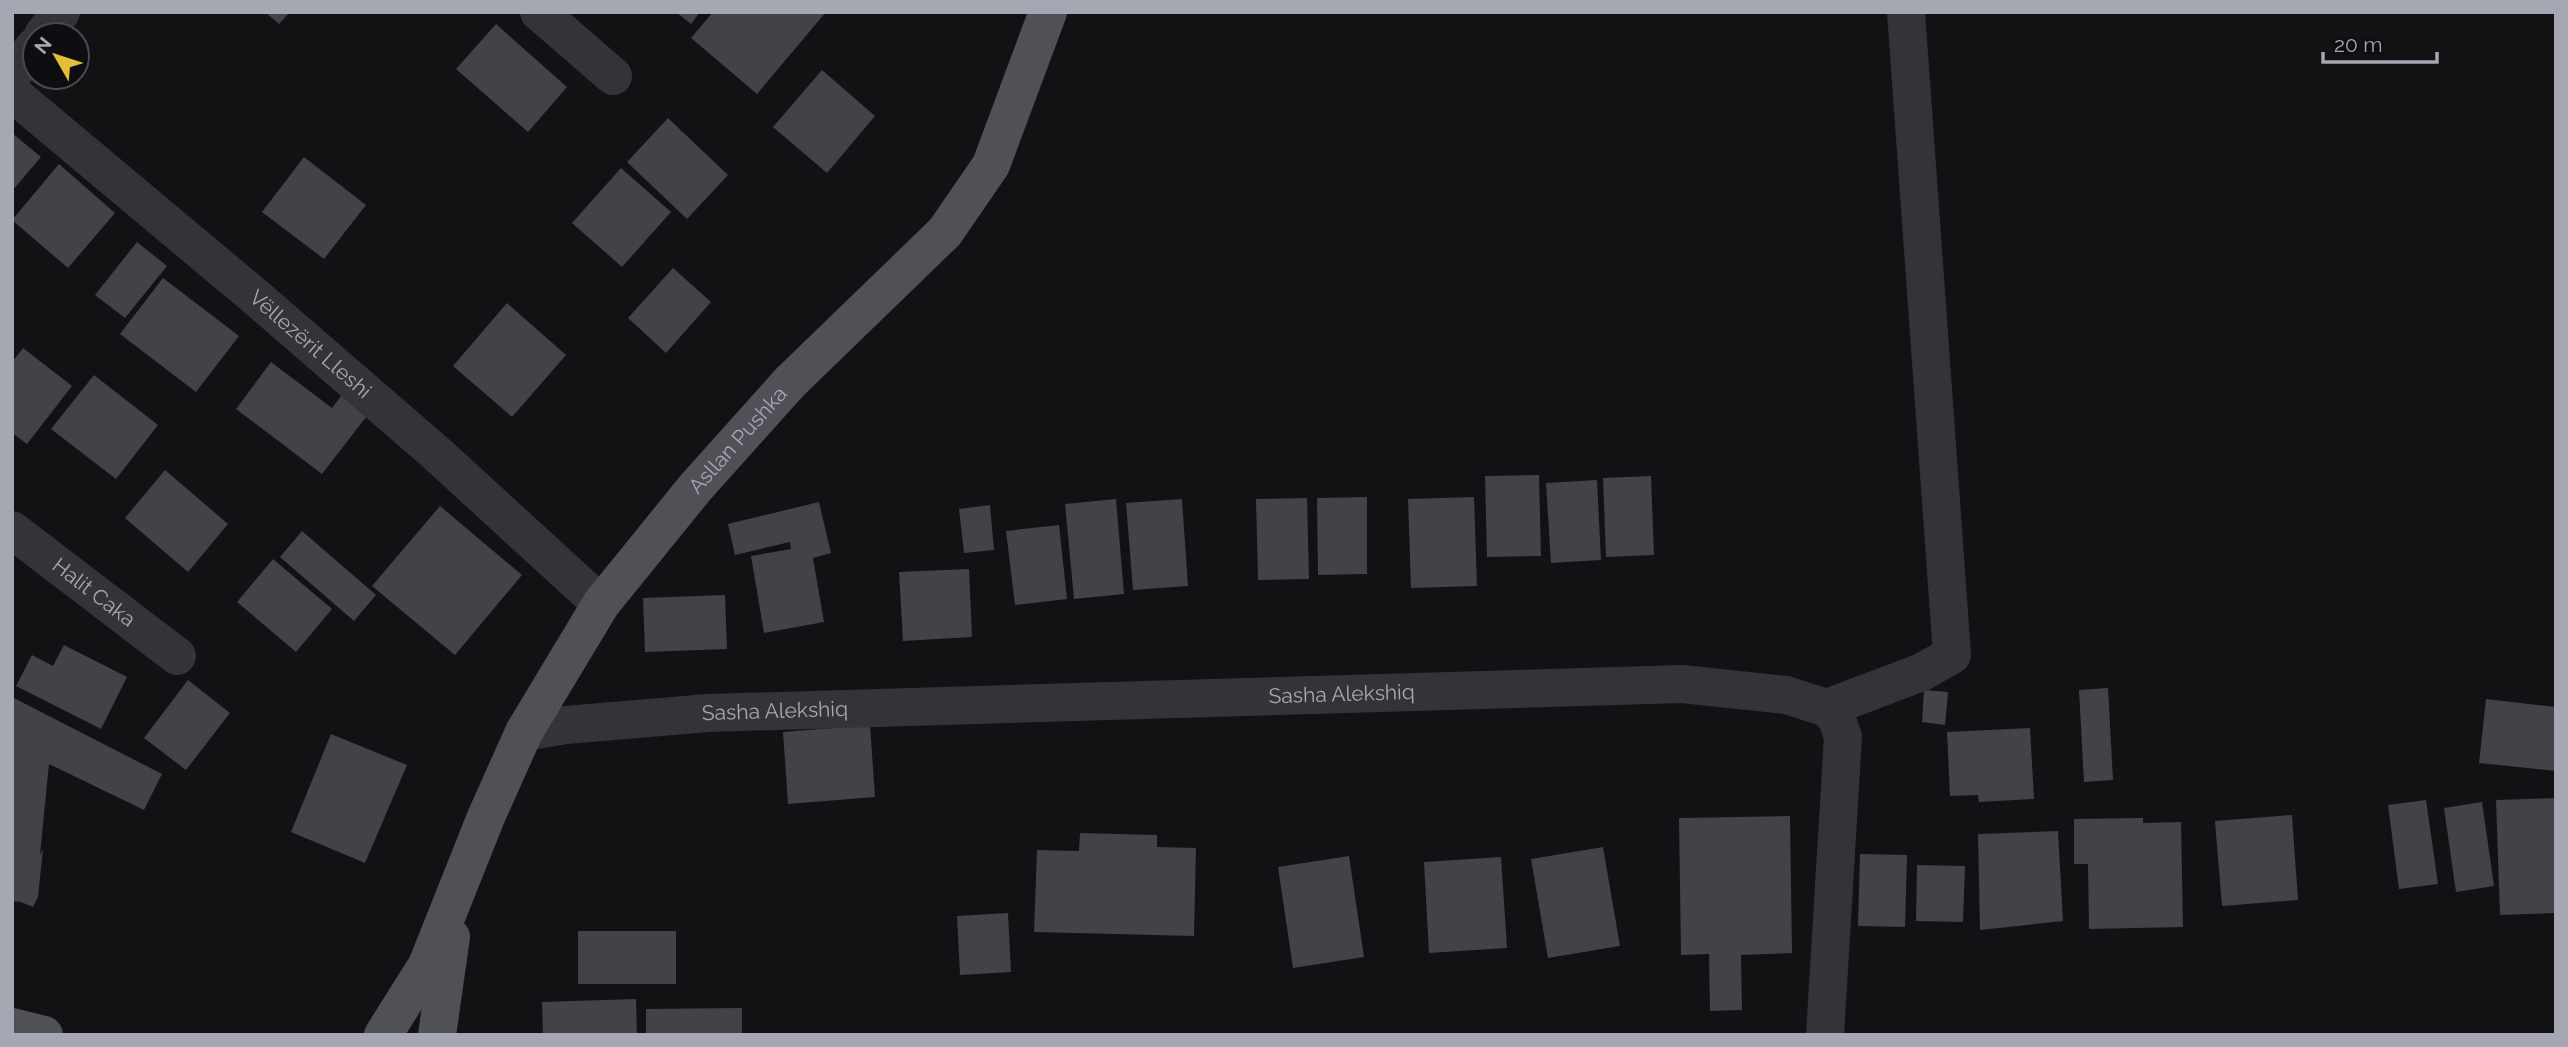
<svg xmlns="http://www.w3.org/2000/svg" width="2568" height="1047" font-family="Raleway,sans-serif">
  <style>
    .building { fill: #424247 }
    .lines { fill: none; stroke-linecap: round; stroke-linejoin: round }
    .minor { stroke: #343438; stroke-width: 38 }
    .major { stroke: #505157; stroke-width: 38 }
    .labels { text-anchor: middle; stroke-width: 7; stroke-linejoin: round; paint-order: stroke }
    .street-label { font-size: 21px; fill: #a5a8b3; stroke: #0e0d0f }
  </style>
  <rect width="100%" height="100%" fill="#121214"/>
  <path class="building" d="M265,12H290L279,24Z
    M676,12H700L691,24Z
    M713,12H826L757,94L691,38Z
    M496,24L567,87L528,132L456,69Z
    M822,70L875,116L827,173L773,127Z
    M668,118L728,175L687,219L627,162Z
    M12,133L41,157L12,191Z
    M304,157L366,205L324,259L262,212Z
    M59,164L115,213L68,268L12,220Z
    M621,168L671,212L622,267L572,223Z
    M137,242L167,266L125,318L95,295Z
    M673,268L711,302L666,353L628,318Z
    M163,278L239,336L196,392L120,334Z
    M507,303L566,355L512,417L453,366Z
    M23,348L72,386L27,444L12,433V362Z
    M271,362L332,408L347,388L373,408L322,474L236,409Z
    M94,375L158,425L116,479L51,429Z
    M165,470L228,524L188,572L125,518Z
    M1539,475L1541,556L1487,557L1485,476Z
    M1651,476L1654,555L1606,557L1603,478Z
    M1597,480L1601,560L1551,563L1546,483Z
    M1367,497V574L1318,575L1317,498Z
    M1474,497L1477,586L1411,588L1408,499Z
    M1307,498L1309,579L1258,580L1256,499Z
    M1116,499L1124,594L1074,599L1065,504Z
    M1182,499L1188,586L1133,590L1126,503Z
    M819,502L831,553L813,558L824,622L764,633L751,556L791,549L790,542L735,555L728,524Z
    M990,505L994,550L964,553L959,509Z
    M440,506L522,575L455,655L372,586Z
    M1059,525L1067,599L1015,605L1006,531Z
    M302,531L376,595L354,621L280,557Z
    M273,559L332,609L296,652L237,602Z
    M969,569L972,637L903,641L899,572Z
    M725,595L727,649L645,652L643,598Z
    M64,645L127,677L101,729L16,686L32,655L53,666Z
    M188,680L230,713L186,770L144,738Z
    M2108,688L2113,780L2084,782L2079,690Z
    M1924,690L1948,692L1945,725L1922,722Z
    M12,697L162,774L144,810L49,764L40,855L43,849L38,897L33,907L21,902L12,901Z
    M2486,699L2556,707V771L2479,763Z
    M870,725L875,797L788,804L783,732Z
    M2030,728L2034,799L1979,802L1978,795L1950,796L1947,732Z
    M331,734L407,765L365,863L291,832Z
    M2556,798V913L2500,915L2496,800Z
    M2426,800L2438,884L2399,889L2388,805Z
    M2482,802L2494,886L2456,892L2444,808Z
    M2292,815L2298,900L2222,906L2215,821Z
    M1790,816L1792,953L1741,955L1742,1010L1710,1011L1709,954L1681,955L1679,818Z
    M2143,818V823L2181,822L2183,927L2089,929L2088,864H2074V819Z
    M2058,831L2063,921L1980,930L1978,834Z
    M1080,833L1157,835V847L1196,848L1194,936L1034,932L1037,850L1079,851Z
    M1603,847L1620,946L1548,958L1531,859Z
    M1860,854L1907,855L1905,927L1858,926Z
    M1349,856L1364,957L1293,968L1278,867Z
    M1501,857L1507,948L1429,953L1424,862Z
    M1917,865L1965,866L1963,922L1916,921Z
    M1008,913L1011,972L960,975L957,916Z
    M578,931H676V984H578Z
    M636,999L637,1035H543L542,1002Z
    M742,1008V1035H646V1009Z"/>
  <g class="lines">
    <g class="minor">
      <path d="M539,12L613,76"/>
      <path d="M43,35L61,12"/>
      <path d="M12,75L35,46"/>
      <path id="s1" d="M12,93L258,299L436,453L601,604"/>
      <path id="s2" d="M12,530L177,656"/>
      <path d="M1827,708L1922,672L1952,655L1906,12"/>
      <path id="s3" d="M524,732L566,725L708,713L1682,684L1786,695L1827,708L1837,719L1843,737L1825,1035"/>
    </g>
    <g class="major">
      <path d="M12,1027L44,1035"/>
      <path id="s4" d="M383,1035L427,965L486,817L524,732L601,604L695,488L790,382L945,232L991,165L1048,12"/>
      <path d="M437,1035L451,937"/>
    </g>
  </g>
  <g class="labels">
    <g class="street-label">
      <text dy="7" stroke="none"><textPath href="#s1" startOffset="390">Vëllezërit Lleshi</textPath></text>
      <text dy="7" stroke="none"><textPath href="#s4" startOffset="698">Asllan Pushka</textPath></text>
      <text dy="7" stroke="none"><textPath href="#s2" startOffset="103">Halit Caka</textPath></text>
      <text dy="7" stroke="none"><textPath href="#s3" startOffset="819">Sasha Alekshiq</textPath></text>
      <text dy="7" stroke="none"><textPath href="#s3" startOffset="252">Sasha Alekshiq</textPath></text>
    </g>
  </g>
  <rect width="2568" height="1047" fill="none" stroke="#a5a8b3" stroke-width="28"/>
  <g transform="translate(56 56) rotate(309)"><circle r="33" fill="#0e0d0f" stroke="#4a4b51" stroke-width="2"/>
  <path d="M0-5L12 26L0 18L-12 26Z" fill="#e4bd3a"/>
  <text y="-10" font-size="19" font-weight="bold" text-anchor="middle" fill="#a5a8b3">N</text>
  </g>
  <path d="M2323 52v10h114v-10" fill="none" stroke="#a5a8b3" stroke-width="3.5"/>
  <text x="2334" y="52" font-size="21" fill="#a5a8b3" stroke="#0e0d0f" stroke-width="5" paint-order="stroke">20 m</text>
</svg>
